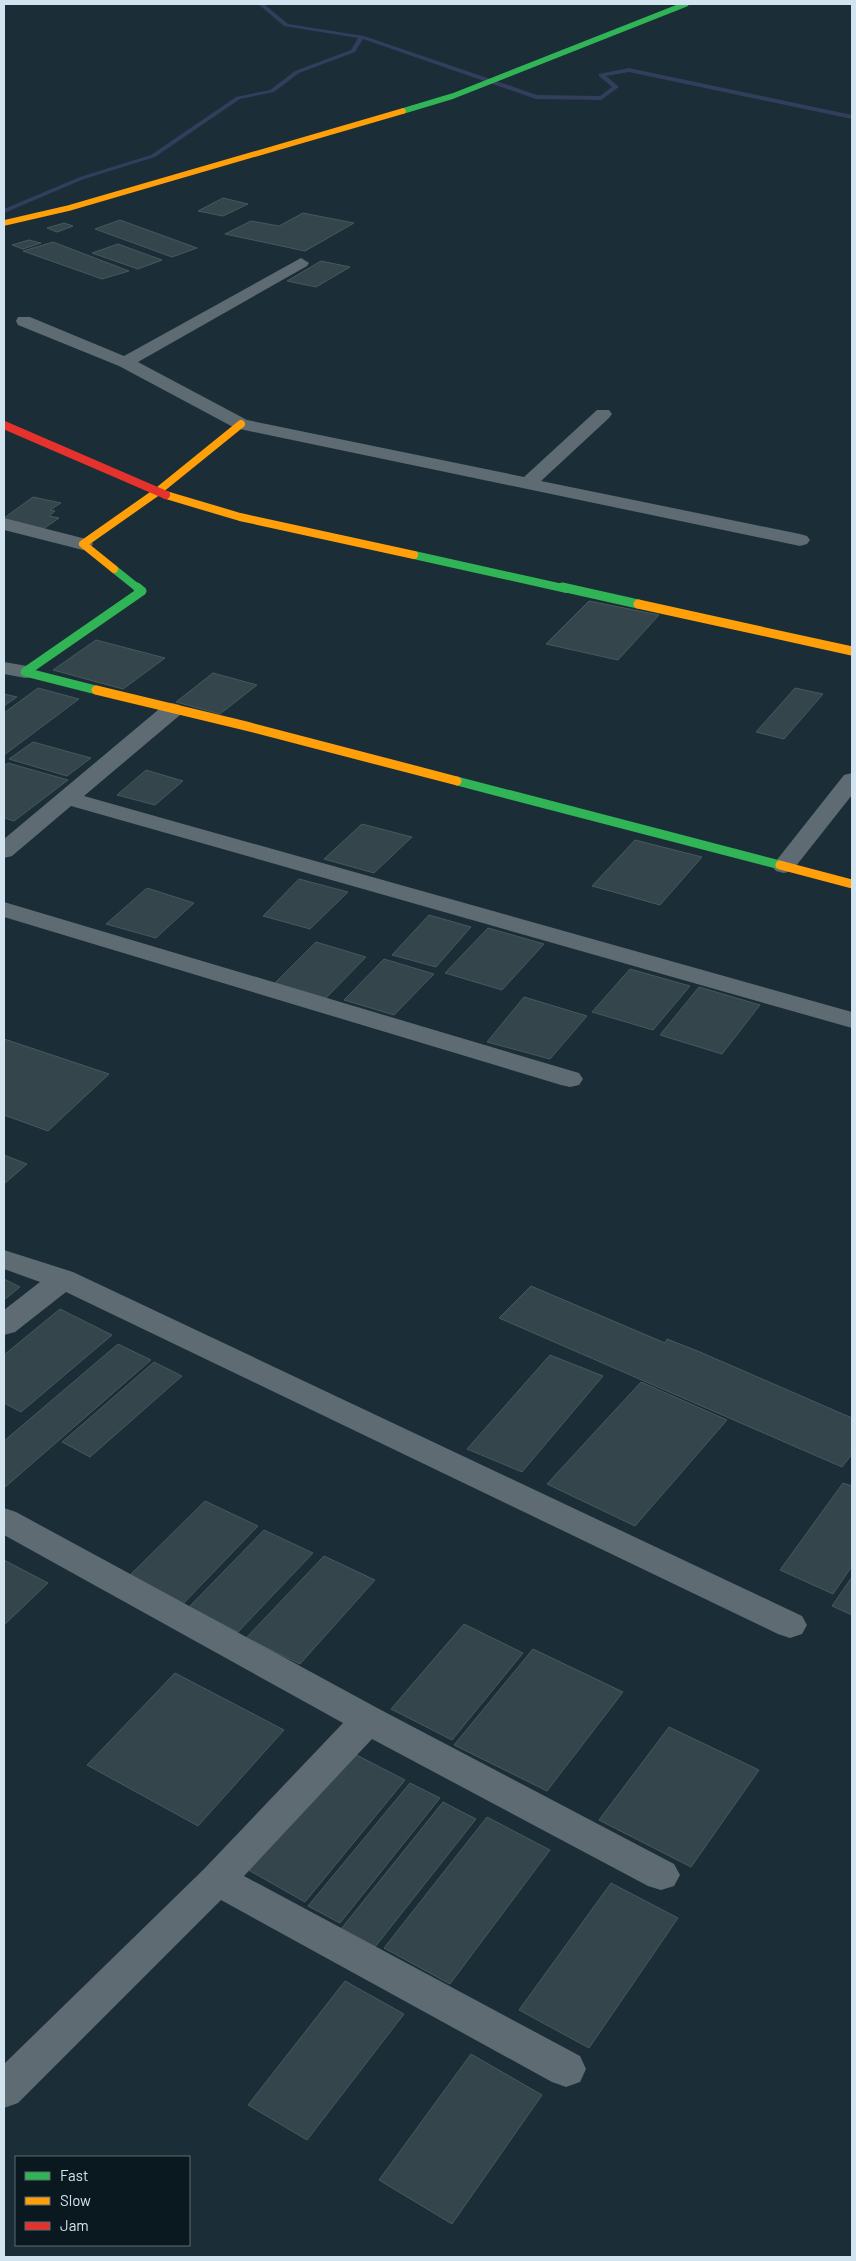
<svg xmlns="http://www.w3.org/2000/svg" width="856" height="2261" font-family="Barlow,sans-serif">
  <style>
    .lines { fill: none; stroke-linecap: round; stroke-linejoin: round }
    .stream { fill: #333d5c; fill-rule: evenodd }
    .building { fill: #34464b; stroke: #47585e }
    .street { fill: #5e6b72; fill-rule: evenodd }
    .fast-far2 { stroke: #30b455; stroke-width: 5.5 }
    .fast-far1 { stroke: #30b455; stroke-width: 8 }
    .fast { stroke: #30b455; stroke-width: 9 }
    .slow-far2 { stroke: #ff9f0a; stroke-width: 5.5 }
    .slow-far1 { stroke: #ff9f0a; stroke-width: 8 }
    .slow { stroke: #ff9f0a; stroke-width: 9 }
    .jam { stroke: #e5322d; stroke-width: 8 }
  </style>
  <rect width="100%" height="100%" fill="#1b2e37"/>
  <g class="lines">
    <path class="stream" d="M258,4H264L288,24L364,36L537,95L600,96L612,87L599,76V74L629,68L852,115V119L629,72L606,76L619,87L601,100L536,99L363,39L355,52L299,73L274,92L240,99L155,157L84,179L4,213V209L80,177L151,155L236,97L270,90L295,71L351,50L358,38L284,26Z"/>
  </g>
  <path class="building" d="M223,198L248,204L223,216L198,211Z
    M303,213L354,223L305,251L225,234L251,221L279,226Z
    M120,220L197,248L172,257L95,229Z
    M64,223L73,226L57,232L47,228Z
    M29,240L41,243L23,249L12,245Z
    M53,242L129,271L102,279L23,251Z
    M118,244L162,260L138,269L92,253Z
    M321,261L350,267L316,287L287,281Z
    M33,497L61,503L50,510L55,511L49,516L59,518L43,529L4,520V518Z
    M589,601L659,615L618,660L546,644Z
    M96,640L165,658L123,689L53,670Z
    M213,673L257,685L220,714L176,702Z
    M38,688L79,699L4,755V713Z
    M795,688L823,694L784,739L756,732Z
    M4,694L17,697L4,706Z
    M33,742L91,758L67,776L9,759Z
    M8,763L68,780L14,821L4,818V766Z
    M146,770L183,781L155,805L117,795Z
    M362,824L412,837L374,873L324,859Z
    M635,840L702,857L660,905L592,886Z
    M299,879L348,892L310,929L263,916Z
    M147,888L194,903L156,938L106,924Z
    M429,915L471,927L436,967L392,955Z
    M488,928L544,944L502,990L445,973Z
    M316,942L366,957L326,998L275,983Z
    M384,959L434,974L394,1015L344,1000Z
    M630,969L690,986L653,1030L592,1012Z
    M699,987L760,1005L722,1054L660,1035Z
    M524,997L587,1016L550,1059L487,1042Z
    M4,1039L109,1074L48,1131L4,1115Z
    M4,1155L27,1164L4,1184Z
    M4,1279L20,1287L4,1300Z
    M531,1286L665,1343L667,1339L700,1352L852,1418V1454L842,1467L499,1318Z
    M60,1309L112,1335L21,1412L4,1403V1355Z
    M118,1344L151,1360L4,1488V1441Z
    M550,1355L603,1376L522,1472L467,1449Z
    M154,1362L182,1376L90,1457L62,1442Z
    M641,1382L727,1420L635,1526L547,1484Z
    M843,1483L852,1486V1566L833,1594L780,1570Z
    M205,1501L258,1526L180,1607L126,1579Z
    M264,1530L313,1553L238,1632L189,1607Z
    M324,1556L375,1580L300,1664L246,1638Z
    M4,1560L48,1583L4,1625Z
    M852,1577V1615L832,1606Z
    M464,1624L523,1653L452,1740L391,1709Z
    M533,1649L623,1692L547,1791L454,1745Z
    M175,1673L284,1730L198,1826L87,1765Z
    M669,1727L759,1770L691,1867L599,1820Z
    M345,1749L405,1780L305,1902L243,1867Z
    M410,1783L440,1798L340,1923L308,1906Z
    M443,1802L476,1819L375,1947L341,1929Z
    M487,1817L550,1850L450,1984L384,1948Z
    M611,1883L678,1918L589,2048L519,2010Z
    M345,1981L404,2014L307,2140L248,2105Z
    M471,2054L542,2095L452,2224L379,2180Z"/>
  <g class="lines">
    <path class="street" d="M301,258L309,263L307,266L138,362L247,420L524,477L597,410H609L612,414L609,418L541,481L800,534L807,536L810,540L807,544L800,546L235,428L119,366L18,325L16,321L18,317H30L124,356Z
      M4,518L90,540L93,544L90,548L83,550L4,530Z
      M4,662L33,667L36,672L33,677L25,678L4,674Z
      M172,703L180,705L183,710L180,715L84,796L852,1012V1028L71,806L12,856L4,858V839L164,705Z
      M852,773V795L792,871L784,873L776,871L772,866L776,861L844,775Z
      M4,902L579,1073L583,1079L579,1085L570,1087L561,1085L4,917Z
      M4,1250L73,1272L802,1616L807,1625L802,1634L790,1638L778,1634L66,1292L15,1332L4,1335V1310L40,1282L4,1269Z
      M4,1508L16,1512L381,1710L674,1864L680,1875L674,1886L661,1890L648,1886L372,1739L244,1876L580,2056L586,2069L580,2082L566,2087L552,2082L221,1900L18,2103L4,2108V2064L204,1869L343,1723L4,1535Z"/>
    <path class="fast-far2" d="M403,111L453,96L686,4"/>
    <path class="fast-far1" d="M414,555L567,589
      M114,569L139,589"/>
    <path class="fast" d="M562,587L638,604
      M96,690L25,672L142,591L137,587
      M457,781L780,865"/>
    <path class="slow-far2" d="M4,223L69,208L403,111"/>
    <path class="slow-far1" d="M166,495L240,517L414,555
      M114,569L83,544L157,492L241,424"/>
    <path class="slow" d="M638,604L852,651
      M96,690L246,726L457,781
      M780,865L852,884"/>
    <path class="jam" d="M4,425L166,495"/>
  </g>
  <rect width="856" height="2261" fill="none" stroke="#d2e4ef" stroke-width="10"/>
  <rect x="15" y="2156" width="175" height="90" fill="#0a181f" stroke="#5a6a72"/>
  <rect x="25" y="2172" width="25" height="8" fill="#30b455" stroke="#5a6a72"/>
  <text x="60" y="2181" font-size="15" fill="#d2e4ef">Fast</text>
  <rect x="25" y="2197" width="25" height="8" fill="#ff9f0a" stroke="#5a6a72"/>
  <text x="60" y="2206" font-size="15" fill="#d2e4ef">Slow</text>
  <rect x="25" y="2222" width="25" height="8" fill="#e5322d" stroke="#5a6a72"/>
  <text x="60" y="2231" font-size="15" fill="#d2e4ef">Jam</text>
</svg>
